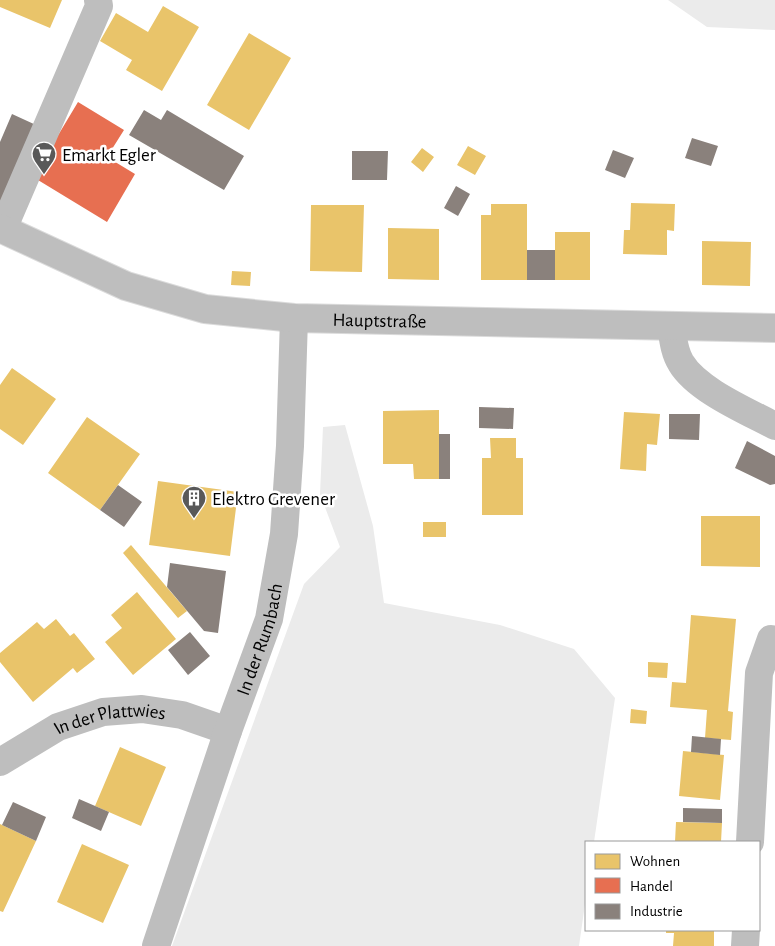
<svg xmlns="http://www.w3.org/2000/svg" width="775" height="946" font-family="'Alegreya Sans',sans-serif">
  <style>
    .green { fill: #ebebeb }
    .homes { fill: #e9c46a }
    .shops { fill: #e76f51 }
    .industry { fill: #8a817c }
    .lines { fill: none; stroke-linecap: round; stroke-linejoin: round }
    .major-casing { stroke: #dbdbdb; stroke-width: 30 }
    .minor { stroke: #bebebe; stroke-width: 28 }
    .major { stroke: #bebebe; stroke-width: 28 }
    .labels { text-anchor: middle; stroke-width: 5; stroke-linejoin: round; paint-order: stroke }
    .poi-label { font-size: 19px; fill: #000; stroke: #fff; text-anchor: start }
    .street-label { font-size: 19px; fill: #000; stroke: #fff }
  </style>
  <rect width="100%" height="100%" fill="#fff"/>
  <path class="green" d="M668,0H775V30L707,27Z
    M345,425L373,526L384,603L500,625L574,649L615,698L594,842H586V897L579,946H172L304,584L340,547L320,494L323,427Z"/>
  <path class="homes" d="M0,0H62L50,28L0,7Z
    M163,6L199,27L162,91L126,70L132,60L100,41L116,13L148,32Z
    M249,33L291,58L249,130L207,105Z
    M468,146L486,156L475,175L457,165Z
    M422,148L434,157L423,172L411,162Z
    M631,203L675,204L674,231L667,230V255L623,254L624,230H630Z
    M491,204H527V280H481V215H491Z
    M311,205H364L362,272L310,271Z
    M388,228L439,229V280L388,279Z
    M555,232H590V280H555Z
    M702,241L751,242L750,286L702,285Z
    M232,271L251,272L250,286L231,285Z
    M12,368L56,399L23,445L0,429V385Z
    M439,410V479H414L413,464H383V411Z
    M624,412L660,414L657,445L647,444L646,471L620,469Z
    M87,417L140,454L100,510L48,473Z
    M490,438H516V458H523V515H482V458H491Z
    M158,481L238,492L230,556L149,545Z
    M701,516H760V567L701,566Z
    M423,522H446V537H423Z
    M131,545L187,611L178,618L123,553Z
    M137,592L176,639L133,675L105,642L122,628L111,615Z
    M691,615L736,619L728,711L733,712L731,740L705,738L707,710L670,707L672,682L686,683Z
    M56,619L70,636L74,633L95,659L77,673L73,668L33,702L0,662V653L37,622L44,629Z
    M648,662L668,663L667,678L648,677Z
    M631,709L647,711L646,724L630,723Z
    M120,747L166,767L141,826L95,806Z
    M683,751L724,755L720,800L679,796Z
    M676,822L722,823L721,842H675Z
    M0,824L36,841L3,912L0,911Z
    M82,844L129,865L103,923L57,902Z
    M666,930H714V946H673L674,933H666Z"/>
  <path class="shops" d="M78,102L124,130L107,157L135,174L107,222L33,177Z"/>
  <path class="industry" d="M144,110L161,120L167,110L244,156L224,190L129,135Z
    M12,114L36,125L0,205V142Z
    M692,138L718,146L711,166L685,158Z
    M613,150L634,158L625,178L605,170Z
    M352,151H388L387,180H352Z
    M456,186L470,194L458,216L444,208Z
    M527,250H555V280H527Z
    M479,407L514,408L513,429L479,428Z
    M669,414H700L699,440L669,439Z
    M439,434H450V479H439Z
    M747,441L775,456V484L770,485L735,468Z
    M118,485L142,502L124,527L100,510Z
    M170,563L226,571L218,633L204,631L167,587Z
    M190,632L210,656L188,675L168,650Z
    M692,736L721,739L720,755L691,752Z
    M79,799L109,812L101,831L72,818Z
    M13,802L46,817L36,841L2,825Z
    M683,808L722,809V823L683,822Z"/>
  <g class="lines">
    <defs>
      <g id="major">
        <path id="s3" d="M0,228L126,286L205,309L294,318L775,328"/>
      </g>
    </defs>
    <use href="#major" class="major-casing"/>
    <g class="minor">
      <path d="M3,229L99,6L98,0"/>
      <path d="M671,326C673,338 674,352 681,363C697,390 747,411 775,426"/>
      <path id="s1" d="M0,762L58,727L103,712L142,709L182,715L228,731"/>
      <path d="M750,842L759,673L771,639"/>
      <path id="s2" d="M156,946L228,731L269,619L284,534L290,446L294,318"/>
      <path d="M745,946L746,930"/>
    </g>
    <use href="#major" class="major"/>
  </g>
  <defs>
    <symbol id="supermarket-pin" viewBox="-11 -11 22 30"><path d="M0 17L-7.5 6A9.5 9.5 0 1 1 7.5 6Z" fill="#595959" stroke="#fff"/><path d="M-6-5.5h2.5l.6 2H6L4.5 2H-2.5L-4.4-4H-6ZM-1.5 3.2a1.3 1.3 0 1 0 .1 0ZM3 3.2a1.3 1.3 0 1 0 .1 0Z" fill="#fff"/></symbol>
    <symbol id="building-pin" viewBox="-11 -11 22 30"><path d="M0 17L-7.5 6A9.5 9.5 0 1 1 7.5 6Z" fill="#595959" stroke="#fff"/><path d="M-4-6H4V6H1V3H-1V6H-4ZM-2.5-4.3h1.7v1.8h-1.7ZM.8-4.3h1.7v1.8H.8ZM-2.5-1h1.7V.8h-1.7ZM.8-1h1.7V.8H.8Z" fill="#fff"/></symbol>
  </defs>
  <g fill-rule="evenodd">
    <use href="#supermarket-pin" x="30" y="140" width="28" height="38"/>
    <use href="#building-pin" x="180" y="484" width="28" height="38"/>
  </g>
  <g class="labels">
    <g class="poi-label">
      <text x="62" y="161">Emarkt Egler</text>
      <text x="212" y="505">Elektro Grevener</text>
    </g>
    <g class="street-label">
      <text dy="7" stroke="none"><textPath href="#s3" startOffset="396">Hauptstraße</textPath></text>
      <text dy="7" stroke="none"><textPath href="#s2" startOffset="324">In der Rumbach</textPath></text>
      <text dy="7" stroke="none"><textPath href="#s1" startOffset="121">In der Plattwies</textPath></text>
    </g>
  </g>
  <rect x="585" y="841" width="175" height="90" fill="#ffffff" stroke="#999999"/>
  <rect x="595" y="854" width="25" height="15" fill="#e9c46a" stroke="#999999"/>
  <text x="630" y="866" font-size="15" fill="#000000">Wohnen</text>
  <rect x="595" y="878" width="25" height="15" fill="#e76f51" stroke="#999999"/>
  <text x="630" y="891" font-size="15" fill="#000000">Handel</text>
  <rect x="595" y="904" width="25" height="15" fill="#8a817c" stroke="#999999"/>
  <text x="630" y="916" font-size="15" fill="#000000">Industrie</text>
</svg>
